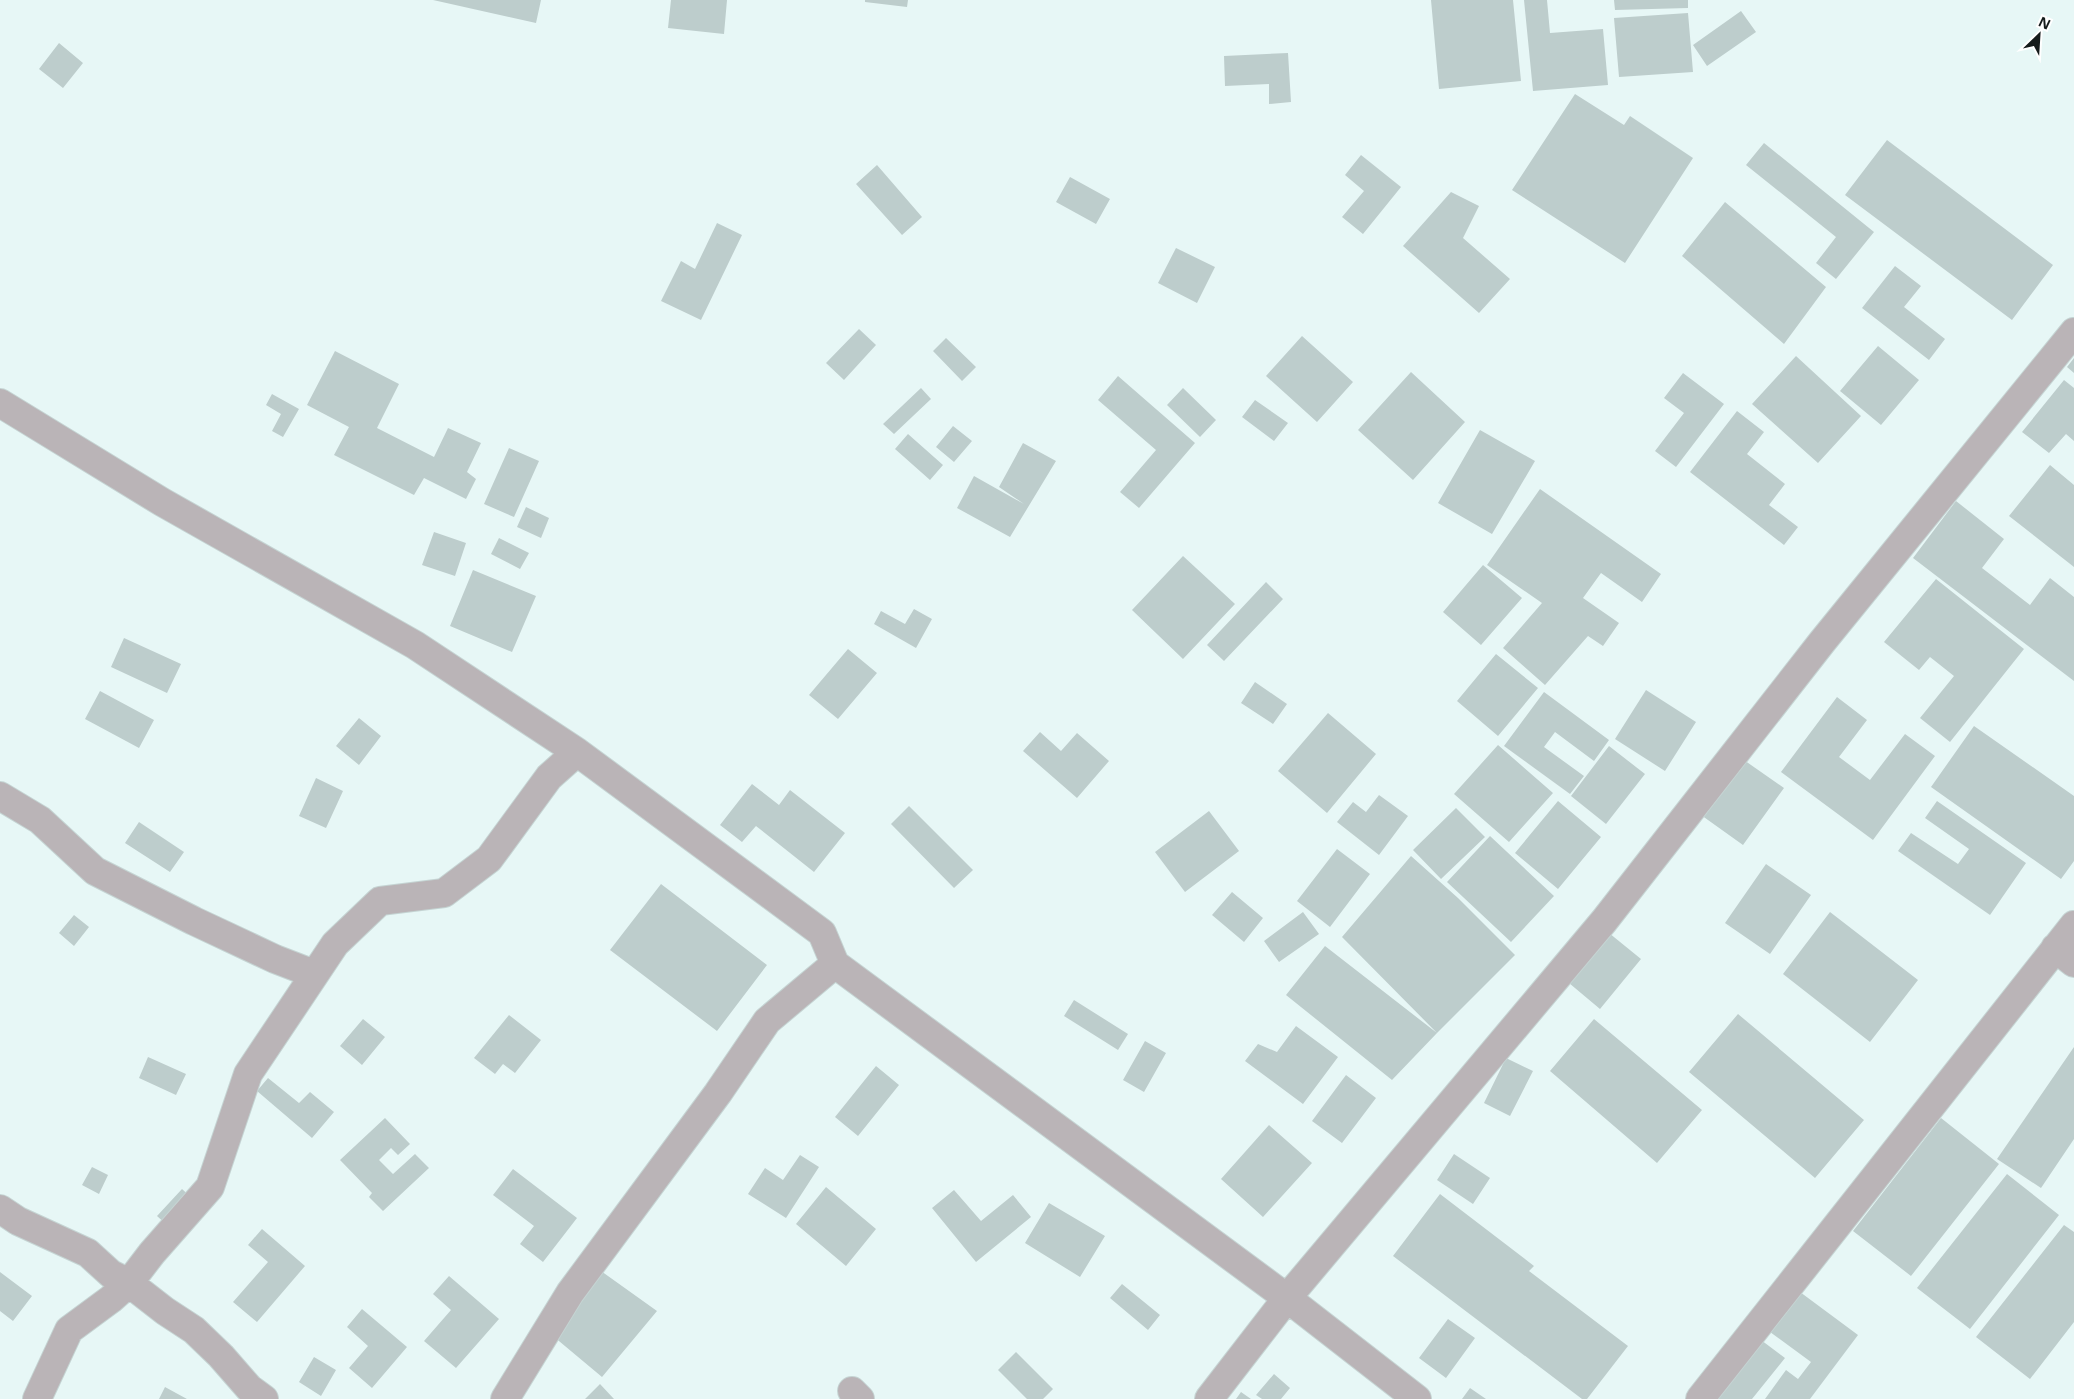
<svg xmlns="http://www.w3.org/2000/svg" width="2074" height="1399" font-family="'Noto Sans',sans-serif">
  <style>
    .building { fill: #bdcdcc }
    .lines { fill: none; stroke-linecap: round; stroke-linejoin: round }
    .minor-casing { stroke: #c5d4d3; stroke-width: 30 }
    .minor { stroke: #bab4b7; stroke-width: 28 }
  </style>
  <rect width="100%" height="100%" fill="#e7f7f6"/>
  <path class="building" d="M433,0H541L536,23Z
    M671,0H727L724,34L668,28Z
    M865,0H908L907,7L865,2Z
    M1431,0H1513L1521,81L1439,89Z
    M1524,0H1547L1550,33L1603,29L1608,85L1533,91Z
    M1614,0H1688V8L1615,10Z
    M1741,11L1756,32L1707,66L1693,45Z
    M1688,13L1693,72L1619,77L1614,18Z
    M59,43L83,63L63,88L39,69Z
    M1288,53L1291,102L1269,104V84L1225,86L1224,56Z
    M1575,94L1624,125L1630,116L1693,158L1625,263L1512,190Z
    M1887,140L2053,265L2012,320L1845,195Z
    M1764,143L1874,232L1836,279L1816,263L1836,237L1746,165Z
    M1361,155L1401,187L1363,234L1342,217L1364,191L1345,175Z
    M877,165L922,217L902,235L856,184Z
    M1070,177L1110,199L1096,224L1056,202Z
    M1451,192L1479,206L1463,238L1510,279L1479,313L1403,246Z
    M1725,202L1826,287L1784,344L1682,256Z
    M717,223L742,235L701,320L661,301L681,261L695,269Z
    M1176,248L1215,267L1197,303L1158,283Z
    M1895,266L1921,286L1904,307L1945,339L1929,360L1862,308Z
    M859,329L876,345L844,380L826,363Z
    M1302,336L1353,382L1317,422L1266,376Z
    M946,338L976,367L962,381L933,351Z
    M1878,346L1919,380L1881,425L1840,391Z
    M335,351L399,384L377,428L434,457L448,428L481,443L467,472L476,479L466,499L424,478L414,495L334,455L349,427L307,405Z
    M1796,356L1861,416L1818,463L1752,404Z
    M2074,358V373L2067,367Z
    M1411,372L1465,422L1413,480L1358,430Z
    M1683,373L1724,404L1676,467L1655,451L1684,413L1664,398Z
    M1118,376L1195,443L1139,508L1120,492L1156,450L1098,400Z
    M2064,380L2074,388V441L2066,434L2049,453L2022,432Z
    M921,388L931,399L894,434L883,424Z
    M1183,388L1216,420L1200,437L1167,405Z
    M272,394L299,409L283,437L272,431L281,414L266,405Z
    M1255,400L1288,423L1274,441L1242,417Z
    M1737,411L1764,432L1747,454L1785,484L1769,505L1798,527L1784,545L1690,472Z
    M953,426L972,441L954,462L936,447Z
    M1480,430L1535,461L1492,534L1438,503Z
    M908,434L943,465L930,480L895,449Z
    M1023,443L1056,461L1010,537L957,508L974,476L1024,504L999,487Z
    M509,448L539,461L514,517L484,504Z
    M2050,465L2074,485V567L2009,516Z
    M1540,489L1661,574L1642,602L1601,573L1583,598L1619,623L1603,646L1588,636L1545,685L1503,648L1542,603L1487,565Z
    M1956,501L2004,539L1982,568L2030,605L2050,578L2074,597V681L1913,558Z
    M526,507L549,518L541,538L517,527Z
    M434,532L466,543L455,576L422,565Z
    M499,538L529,553L520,569L491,554Z
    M1183,556L1235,604L1183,659L1132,610Z
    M1483,565L1522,598L1481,645L1443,612Z
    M473,570L536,596L512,652L450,626Z
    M1936,579L2024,649L1950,742L1920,718L1954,676L1930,657L1919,670L1884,642Z
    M1266,582L1283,599L1224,661L1207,645Z
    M914,609L932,619L916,648L874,624L881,611L905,624Z
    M124,638L181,664L167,693L111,667Z
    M848,649L877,673L838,719L809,695Z
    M1496,654L1538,688L1498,736L1457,701Z
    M1255,682L1287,704L1273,724L1241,703Z
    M1646,690L1696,722L1665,771L1615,739Z
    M100,691L154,720L139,748L85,719Z
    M1544,692L1609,740L1594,761L1555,732L1544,747L1584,776L1570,794L1504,746Z
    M1837,697L1867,720L1839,757L1870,780L1905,734L1935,756L1873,840L1781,772Z
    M1328,713L1376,754L1327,813L1278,771Z
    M359,718L381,736L359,765L336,746Z
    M1974,726L2074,796V861L2061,879L1931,787Z
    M1040,732L1061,751L1077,733L1109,761L1077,798L1023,751Z
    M1498,745L1553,793L1509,842L1454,794Z
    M1609,746L1645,774L1606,824L1571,796Z
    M1741,758L1784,788L1743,845L1701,815Z
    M316,778L343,791L326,828L299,816Z
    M752,784L779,805L790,790L845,833L814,872L756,826L742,842L720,825Z
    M1379,795L1408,816L1379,855L1337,822L1353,802L1366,812Z
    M1558,801L1601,837L1558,889L1515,853Z
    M1937,801L2026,863L1990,915L1898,851L1911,833L1958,864L1969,849L1925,818Z
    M909,806L973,870L954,888L891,824Z
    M1456,808L1485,837L1441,879L1413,850Z
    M1209,811L1239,851L1185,892L1155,852Z
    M139,822L184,852L170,872L125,843Z
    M1490,836L1554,896L1511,942L1447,882Z
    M1337,849L1370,874L1330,927L1297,901Z
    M1411,856L1458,898L1515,955L1437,1033L1342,937Z
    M1766,864L1811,895L1770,954L1725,923Z
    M661,884L767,965L717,1031L610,950Z
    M1232,892L1263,918L1244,942L1212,915Z
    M1303,912L1319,934L1279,962L1264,941Z
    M1830,912L1918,980L1870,1042L1783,974Z
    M74,915L89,927L74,946L59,933Z
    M1609,933L1641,959L1600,1009L1569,983Z
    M1325,946L1437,1033L1392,1080L1286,995Z
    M1074,1000L1128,1034L1118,1050L1064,1016Z
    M1738,1014L1864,1120L1815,1178L1689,1072Z
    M509,1015L541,1040L515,1073L503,1064L495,1074L474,1058Z
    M363,1019L385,1037L362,1065L340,1046Z
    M1594,1019L1702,1110L1657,1163L1550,1071Z
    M1296,1026L1338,1057L1303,1104L1245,1061L1258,1044L1277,1052Z
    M1145,1041L1166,1053L1144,1092L1123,1080Z
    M2074,1047V1139L2041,1188L1997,1159Z
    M148,1057L186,1074L176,1095L139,1078Z
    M1506,1058L1533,1071L1510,1116L1484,1103Z
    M876,1066L899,1085L858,1136L835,1117Z
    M1346,1075L1376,1098L1342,1143L1312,1121Z
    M268,1078L299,1103L310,1092L334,1112L312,1138L257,1091Z
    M385,1118L410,1144L398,1155L391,1148L379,1160L393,1174L415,1154L429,1168L383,1211L369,1197L372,1193L340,1160Z
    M1941,1118L1999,1164L1911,1276L1853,1231Z
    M1269,1125L1312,1163L1263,1217L1221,1179Z
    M1454,1154L1490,1178L1473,1204L1437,1180Z
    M800,1155L819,1167L786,1218L748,1194L765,1168L783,1180Z
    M92,1167L108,1175L99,1194L82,1185Z
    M513,1169L577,1218L543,1262L520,1244L534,1226L493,1195Z
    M2007,1174L2059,1215L1970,1329L1917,1288Z
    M826,1187L876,1229L846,1266L796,1224Z
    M182,1189L193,1199L168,1226L157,1216Z
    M954,1190L981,1221L1013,1195L1031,1217L976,1262L932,1208Z
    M1440,1194L1534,1266L1529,1271L1628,1346L1587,1399H1582L1393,1256Z
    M1049,1203L1105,1236L1080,1277L1025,1243Z
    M2064,1225L2074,1232V1322L2030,1379L1976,1337Z
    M262,1229L305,1266L257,1322L233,1302L268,1262L248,1245Z
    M594,1266L657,1311L602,1377L541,1326Z
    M0,1272L32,1296L13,1321L0,1311Z
    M449,1276L499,1319L456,1368L424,1341L451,1310L433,1294Z
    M1122,1284L1160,1315L1148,1330L1110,1298Z
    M1800,1292L1858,1335L1810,1399H1765L1786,1370L1798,1379L1811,1362L1770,1332Z
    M362,1309L407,1347L372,1388L349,1368L368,1346L347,1327Z
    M1448,1319L1475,1338L1446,1378L1419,1358Z
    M1761,1340L1785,1358L1752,1399H1715Z
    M1016,1352L1053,1389L1043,1399H1027L998,1370Z
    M314,1357L336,1370L321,1396L299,1382Z
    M1274,1374L1290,1388L1281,1399H1262L1256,1395Z
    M600,1384L614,1399H585Z
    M165,1387L187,1399H159Z
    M1470,1388L1486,1399H1462Z
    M1241,1392L1251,1399H1236Z"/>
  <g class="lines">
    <defs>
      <path id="minor" d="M0,403L162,502L415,645L577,752L822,933L835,964L1287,1298L1417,1399
        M0,796L40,820L95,871L194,921L275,959L314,974
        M2055,948L2074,963
        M0,1209L18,1221L88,1253L111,1274L129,1283L165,1311L194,1330L221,1356L249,1388L264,1399
        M852,1391L860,1399
        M37,1399L69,1330L111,1299L129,1283L152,1253L210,1187L248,1074L335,944L380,901L444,893L489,859L549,777L577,752
        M505,1399L570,1293L718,1093L767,1021L835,964
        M1209,1399L1287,1298L1604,921L1822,642L2074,332
        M1700,1399L2074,925"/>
    </defs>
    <use href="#minor" class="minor-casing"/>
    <use href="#minor" class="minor"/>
  </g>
  <g transform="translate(2039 35) rotate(25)" stroke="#ffffff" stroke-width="4" paint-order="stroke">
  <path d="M0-4L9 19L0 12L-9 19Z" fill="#151b1b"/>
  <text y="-8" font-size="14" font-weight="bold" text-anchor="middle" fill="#151b1b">N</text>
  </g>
</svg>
